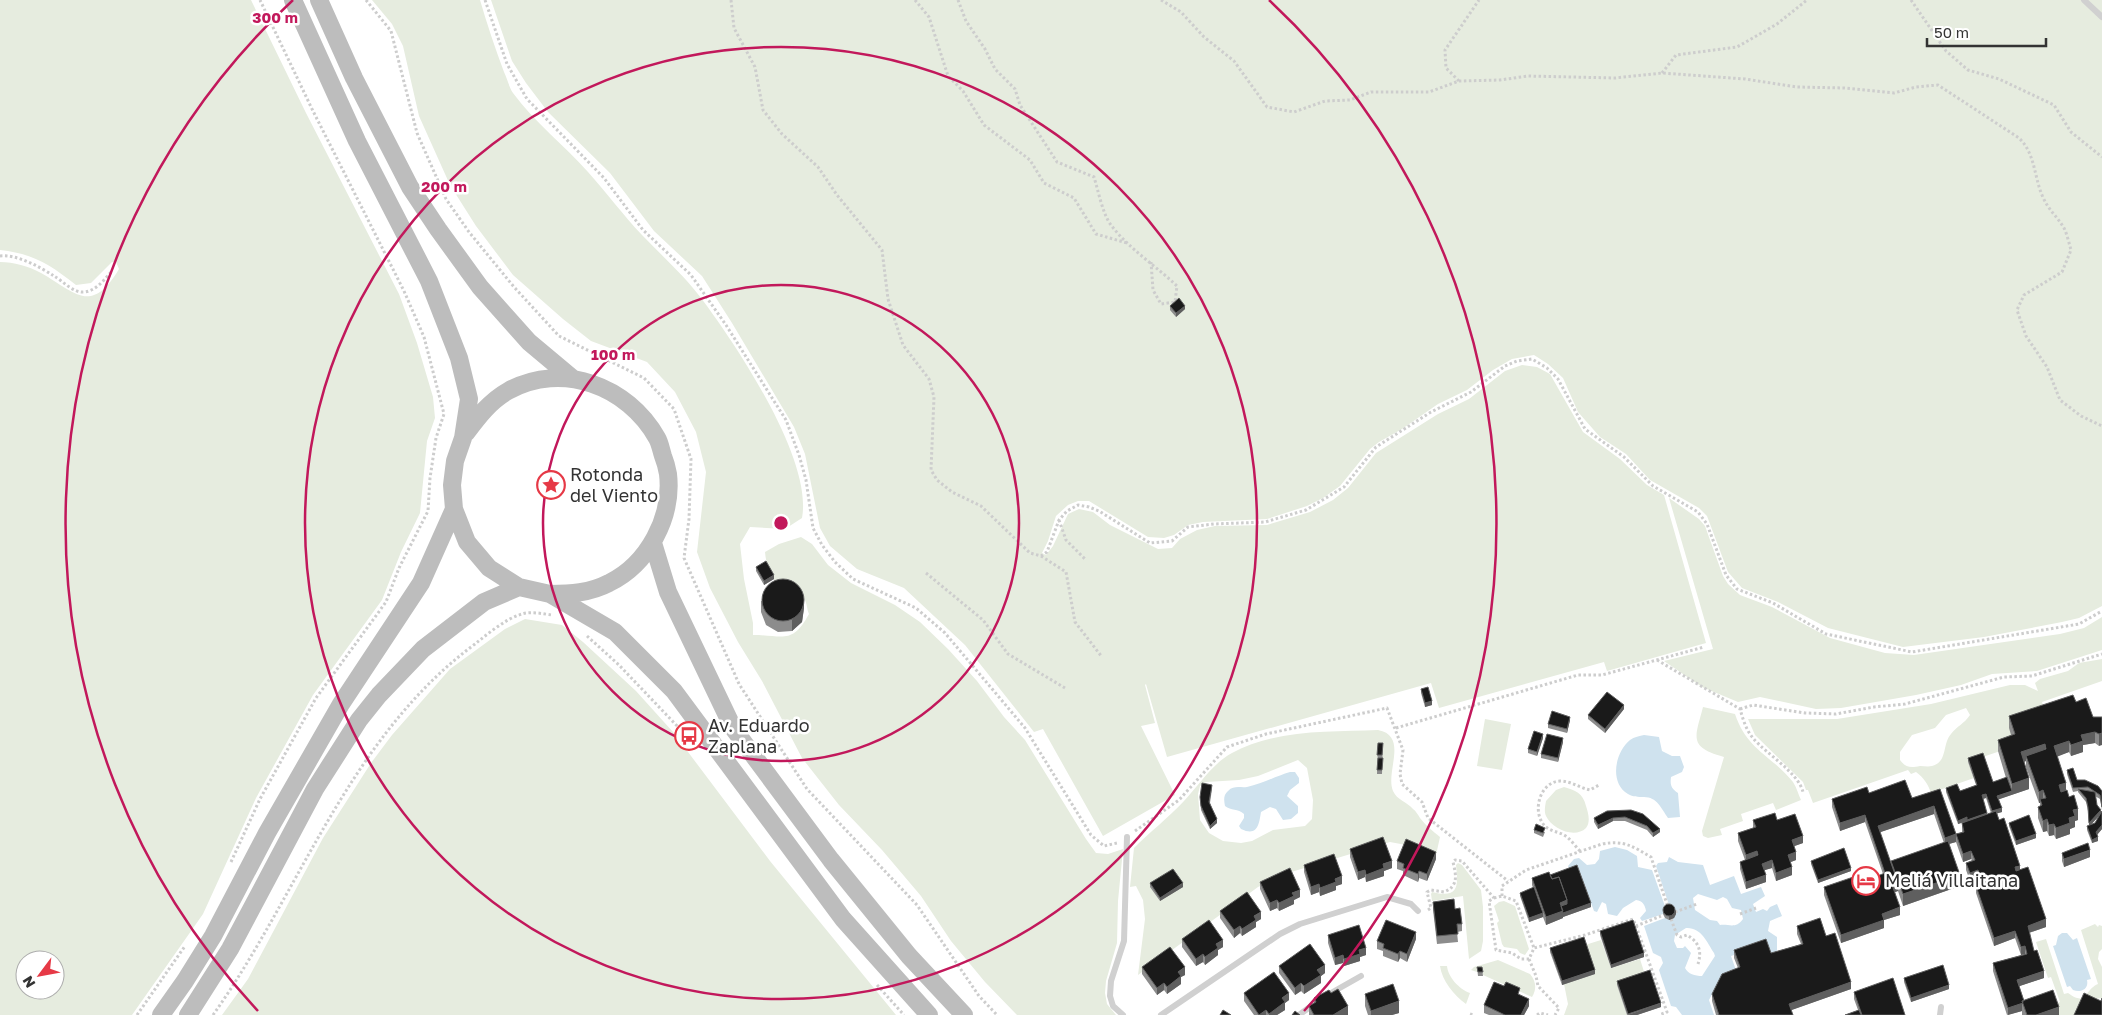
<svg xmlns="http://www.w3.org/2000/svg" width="2102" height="1015" font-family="'Golos Text',sans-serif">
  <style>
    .green { fill: #e6ecdf; fill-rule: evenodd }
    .water { fill: #cfe2ee; fill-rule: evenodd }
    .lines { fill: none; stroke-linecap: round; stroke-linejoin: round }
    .path { stroke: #cdcdcd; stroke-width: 3; stroke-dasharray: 2.5 2.5; stroke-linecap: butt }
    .service { stroke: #d0d0d0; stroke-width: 6 }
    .secondary { stroke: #bdbdbd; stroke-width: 18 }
    .wall { fill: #8c8c8c; fill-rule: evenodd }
    .shaded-wall { fill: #5f5f5f }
    .building { fill: #1a1a1a; stroke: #5f5f5f }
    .ring { fill: none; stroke: #c2185b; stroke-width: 2.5 }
    .labels { text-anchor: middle; stroke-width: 5; stroke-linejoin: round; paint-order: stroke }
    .poi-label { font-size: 18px; fill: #333; stroke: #fff; text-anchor: start }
    .centre { fill: #c2185b; stroke: #fff; stroke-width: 2.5 }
    .ring-label { font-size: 15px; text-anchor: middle; font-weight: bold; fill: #c2185b; stroke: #fff; stroke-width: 5; stroke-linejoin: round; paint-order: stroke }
  </style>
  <rect width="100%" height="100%" fill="#fff"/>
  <path class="green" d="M0,0H251L306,113L399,294L417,343L433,397L435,418L427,441L420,513L401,552L382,600L313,695L256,798L203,914L132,1015H0V262C14,262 28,266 41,273C75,292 91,316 119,269L116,262H112L91,283L76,285C49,264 34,254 0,250ZM25,960H55V990H25Z
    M372,0H480C487,24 495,48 504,72C507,78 509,87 513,93C534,122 564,145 588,172C607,193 623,215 642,235C663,257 686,277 704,302C738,348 813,460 802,518L785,529L750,527L740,544L744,579L753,623V635C784,635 792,645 809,614C807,610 807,602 804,599C798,591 791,590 783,587C771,582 766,564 765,552L779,544L801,537L812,544L828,565L851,583L895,605L920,622L948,649L977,681L1004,717L1025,740L1086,839L1096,853L1108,854L1123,849L1118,901L1117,943L1106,981L1105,993L1107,1004L1116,1015H1017L985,982L951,941L921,896L882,850L839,805L802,758L762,681L738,642L710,588L697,552L706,472L696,432L675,392L647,362L591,341L563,319L513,275L476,226L450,185L419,116L403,46L392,24Z
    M491,0H2102V606L2079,618L2062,622L1984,637L1903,647L1828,628L1778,602L1742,588L1728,572L1707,516L1699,508L1650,480L1626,454L1600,437L1578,412L1563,378L1548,364L1534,355L1512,359L1493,370L1467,390L1438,404L1402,429L1379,442L1370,449L1340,486L1323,498L1307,506L1267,519L1203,522L1188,525L1174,535L1164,538L1148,537L1089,501H1078L1068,505L1056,516L1048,541L1042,553L1046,555L1053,546L1068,514L1079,509L1093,512L1110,525L1158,549L1172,548L1180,539L1197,530L1215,526L1267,525L1310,512L1333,500L1348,488L1376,453L1438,414L1469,399L1505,371L1522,365L1537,367L1550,374L1583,432L1620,459L1647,485L1664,495L1706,643L1607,671L1604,662L1439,708L1431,683L1167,757L1146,684L1145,685L1155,723L1141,726L1175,795L1103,836L1043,729L1034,732L965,645L904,588L857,569L830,546L820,528L805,454L794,427L732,323L702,276L654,231L610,173L548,112L526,83L512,61Z
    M1669,498L1699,519L1705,526L1723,576L1728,584L1740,595L1772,607L1830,638L1885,653L1914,655L2060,634L2084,628L2102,617V650L2037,671L1992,674L1961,685L1916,695L1841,708L1816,709L1760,697L1738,702L1702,687L1664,661L1713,649Z
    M525,619L562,625L583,642L636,691L673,732L770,861L896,1015H222L248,979L323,838L371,763L392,735L450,669L505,629Z
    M2102,659V681L2042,702L2046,715L2015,746L1968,762L1974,778L1931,793C1928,784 1924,778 1916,772L1911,774L1908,770L1813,803L1808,790H1806L1803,782L1755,735L1748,719H1837L1931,704L2010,685H2025L2038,691L2035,683L2040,679L2068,671L2079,663ZM1966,708L1970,715C1964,724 1957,726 1951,734C1942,744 1948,762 1932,766C1928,767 1924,766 1920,766C1911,768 1906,768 1900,760V752L1912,735L1935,728L1946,715Z
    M1703,707L1735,714C1747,750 1772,756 1793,782C1797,788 1798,794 1801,800L1776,810L1773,803L1741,814L1743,821L1720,829L1722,835L1708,838L1703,836L1702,831L1724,757C1688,747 1695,738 1703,707Z
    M1485,719L1511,724L1502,770L1477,766Z
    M1378,730C1409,736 1385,772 1393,791C1397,800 1407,802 1413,809C1416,811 1418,815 1420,818C1426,826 1433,831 1440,837L1436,855L1406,845L1390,842L1288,873L1258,887L1138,975L1145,919L1143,900L1136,886L1130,887L1134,848C1150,832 1168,818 1184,801C1199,785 1213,763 1232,753C1275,729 1331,732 1378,730ZM1298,760L1307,768L1313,800L1312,819L1305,826L1273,830L1252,841L1241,843L1223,841L1209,833L1200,820L1198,794L1200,786L1206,782L1239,780L1258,776Z
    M1564,787C1575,790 1583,793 1586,806C1588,812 1591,822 1586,828C1575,839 1552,829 1546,816C1544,811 1545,807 1546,801L1556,790Z
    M1458,863L1462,865L1481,890L1483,907V941L1481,951L1469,959L1463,896L1432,901L1431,894L1432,892C1460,899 1458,885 1456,865Z
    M1504,901L1515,906L1529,949L1525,955L1520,953L1517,949L1504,947L1502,944L1497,923L1499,921L1494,906L1499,902Z
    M2095,924L2098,927L2099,925L2102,926V949L2099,952L2098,959L2102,967V998C2091,998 2085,1007 2078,1015H2057L2053,1005L2060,1002L2051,977L2048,978L2036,942L2046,939L2064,994L2068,993C2087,1007 2084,990 2098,984L2081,930Z
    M1601,940L1611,968L1640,959L1645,975L1617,985L1627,1015H1564L1568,1004L1564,984L1595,974L1585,945Z
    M1498,960L1530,974C1536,981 1537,989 1532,997L1483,975L1482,970L1477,972L1471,970L1474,967Z
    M1440,966H1447C1448,977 1459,989 1470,993L1466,1004C1454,995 1442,981 1440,966Z"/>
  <path class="water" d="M1644,735L1659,737L1662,751L1672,756H1680L1684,767L1682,772L1671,777C1670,785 1671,788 1678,793L1680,817L1668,818C1661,808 1657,797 1644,797C1638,797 1633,797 1628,794C1609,783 1615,752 1630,740C1634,737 1640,736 1644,735Z
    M1290,772H1295L1299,778V783L1290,790L1287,796L1298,806V813L1291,819L1283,820L1276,809L1270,807L1261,812C1259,824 1258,837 1241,829L1239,826L1244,818V814C1238,808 1231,811 1225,806C1224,801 1223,795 1228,791C1234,785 1240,788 1247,787C1262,784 1276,776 1290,772Z
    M1615,847L1627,850L1637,856L1638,867L1652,870L1666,909L1663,914L1642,921L1640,918L1646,911C1645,905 1643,901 1636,900L1623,908L1617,916L1608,914L1606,904L1602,902L1597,912L1594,911L1578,868L1570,870L1568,866L1574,859L1579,858L1587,865L1595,864L1599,859L1600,851Z
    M1669,857L1678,862L1703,865L1710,885L1734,876L1741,894L1761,887L1765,896L1753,904L1756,912L1763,909L1767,911L1770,907L1777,904L1782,916L1770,921L1768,931L1777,937V954L1771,956L1767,944L1731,956L1737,973L1720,979L1709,1000L1714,1015H1682L1676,1007L1671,1006L1659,970L1663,963L1661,957L1653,953L1644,926L1665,918L1671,919L1675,914L1674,910L1670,908L1656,866L1658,863L1667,862ZM1698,894L1717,900L1723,897L1727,899L1732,908L1741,910L1743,919C1736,929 1730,924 1720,925L1717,921L1710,920L1695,910L1693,898ZM1686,928C1701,927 1707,942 1714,953L1715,956L1702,976C1695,976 1688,974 1685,968L1691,953L1685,946L1683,948H1677L1674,941L1675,935Z
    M2062,933H2067L2073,940L2077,938L2091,979L2087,980C2089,989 2081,993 2073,990L2070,986L2067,987L2053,946L2056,945L2058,936Z"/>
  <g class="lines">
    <path class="path" d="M366,0L391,31L417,133L446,199L469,232L514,287L559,336L644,378L674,409L691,459L689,519L684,558L739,684L807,789L917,905L979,996L997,1015
      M485,0L507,64L527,99L604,178L643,230L691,275L726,325L786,420L799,455L806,480L813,528L822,545L835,562L853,579L916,608L945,633L1025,728L1091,835L1104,846L1117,843
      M731,0L734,28L755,67L763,110L782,134L818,167L837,195L882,250L888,299L903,345L929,379L934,397L931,470L937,480L952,492L981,506L1030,553L1041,556L1047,552L1059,520L1067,511L1078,505L1089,507L1099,511L1150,543L1172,541L1188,527L1214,524L1265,522L1306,510L1344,487L1376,447L1431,412L1471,392L1505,366L1517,361L1532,359L1547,368L1558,379L1585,429L1624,457L1653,486L1698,512L1707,524L1726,575L1737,589L1773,603L1826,634L1912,652L2079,624L2102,611
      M915,0L929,17L948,76L963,91L984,125L1030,160L1044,183L1074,198L1096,234L1127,243
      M958,0L966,21L985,49L995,69L1015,89L1020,105L1057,162L1094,177C1098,190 1103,215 1111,225C1128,248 1156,266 1177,286L1175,302L1161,304L1153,290L1151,262
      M1161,0L1181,12L1204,37L1234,61L1267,107L1294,112L1325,101L1350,100L1371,92H1429L1459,81L1500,80L1528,76L1615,78L1662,73L1745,79L1797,87L1844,88L1894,93L1916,87L1938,85L2019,138C2035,153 2034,176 2042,195C2048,210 2057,216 2064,228C2067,234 2069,243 2071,250L2062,272L2024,295L2017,310L2026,336L2047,367L2060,400L2081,416L2102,426
      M1911,0L1946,51L1968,70L1999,79L2054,105L2071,132L2102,157
      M1662,73L1676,55L1737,47L1777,24L1807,0
      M1459,81L1446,68L1445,50L1479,0
      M0,256C17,254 40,267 54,276C63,281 73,293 84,292C96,291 104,280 111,272
      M1059,520L1066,540L1085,559
      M1041,556L1066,572L1075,622L1102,657
      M926,573L983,620L1008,654L1065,688
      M587,636L619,665L680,729
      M1657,660L1740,709C1743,719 1746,730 1753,738C1766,754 1798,772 1803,792
      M1740,709L1753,705L1805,713L1836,714L1874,707L1905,704L2004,677L2032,676L2102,654
      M1396,728L1578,675H1602L1704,647
      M1135,831L1179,800L1227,747L1266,734L1387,708L1403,750L1400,774L1402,784L1422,802L1428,818L1508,881
      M1580,851C1576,847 1572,841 1567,837C1561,832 1552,832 1546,827C1531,814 1539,782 1560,781C1571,781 1580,788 1590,790L1599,785
      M231,862L260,799L316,698L386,602L399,568L428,511L430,478L436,438L444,414L424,337L404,291L313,111L260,0
      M1502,896V886L1526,870L1602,844C1624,840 1632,846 1651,857L1668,907
      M1494,898L1502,896L1516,901L1534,948
      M1428,910L1431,908L1427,892L1431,890L1444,892C1459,886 1456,875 1453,862L1455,860L1462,861L1494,898L1489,901L1496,950L1512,953L1521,959H1529L1534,948L1585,935L1633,919L1636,926L1661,916
      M1675,912L1697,904
      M1740,914L1756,908
      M1671,919L1677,935L1681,937L1687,935C1699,942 1702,951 1698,964
      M1636,926L1667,1012L1659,1015
      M1529,959L1536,976L1538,986L1559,1008L1555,1015
      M877,985L904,1015
      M1470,1014L1473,1015
      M137,1015L185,946
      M213,1015C301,891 348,738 475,644C489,633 505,619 522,614C531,611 544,614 552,615
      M1537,1015L1540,1013L1548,1015"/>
    <path class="service" d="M2084,0L2102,17
      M1331,993L1361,976
      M1123,1015L1113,1006L1110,996L1111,981L1124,941L1127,837
      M1161,1015L1280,934L1300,924L1387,897L1411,904L1418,911
      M1299,1015L1314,1004
      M1940,1015L1941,1007"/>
    <path class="secondary" d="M293,0L357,141L429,281L459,358L469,399L463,438L455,461L452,485L454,509L467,542L489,568L519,587L550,594L615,632L674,691L843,919L929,1015
      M319,0L354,78L410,187L438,229L480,287L529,342L572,378
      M466,433C478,417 490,401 508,391C562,361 628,386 657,438C660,443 661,450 663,456C665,461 667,468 668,474C673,517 648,564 609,583C590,593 570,594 550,594
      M653,543L668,592L733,728L831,860L909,956L964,1015
      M161,1015L185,981L213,936L267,833L341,704L421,583L454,509
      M188,1015L230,949L315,789L359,720L379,695L423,649L484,602L519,587"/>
  </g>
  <path class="wall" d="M1170,306L1185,309L1176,317L1170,310Z
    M756,567L774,579L764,585L756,571Z
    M761,601L804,608L802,622L792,631L778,632L766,625L761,612Z
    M1421,689L1432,705L1425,707L1421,693Z
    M2076,702L2093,717H2101L2099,746L2095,743L2083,745V752L2071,756L2069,752L2057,756L2066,791L2078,820L2075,821V827L2070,829V834L2056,839L2054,835L2049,836L2047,831L2043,832L2038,818V807L2040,806V803H2039L2026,767V761L2024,762L2029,789L1999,799L2002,812L1997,813L1999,820L2020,870L2046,927L2029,933L2034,951L2044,978L2019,986L2024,1001L2059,1015H2022V1011L2007,1015L1993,971V963L2025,954L2021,955L2015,938L1994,946L1976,893V886L1980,884L1978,878L1970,881L1966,870V863L1972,860L1971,859L1963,862L1956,842V834L1962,832V823L1967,821L1958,824L1946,792V788L1960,791L1976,785L1968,762V758L1993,782L2006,778L1998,751V740L2011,735L2009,728V716ZM1986,798L1991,813L1987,814L1983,799Z
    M1624,709L1605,733L1588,719V715Z
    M1570,720L1567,733L1548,728V724Z
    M1543,738L1537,756L1528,753V749Z
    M1563,742L1558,762L1541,758V754Z
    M1378,743H1383L1382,774H1377Z
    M2067,770L2077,780L2102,791V810L2100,799L2095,796L2097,805L2101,813L2102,811V829L2097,835L2098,841L2092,843L2087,830V826H2089L2088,811L2086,802L2078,792V791L2073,792L2067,774ZM2099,815L2095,823L2091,824Z
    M1212,789L1210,803L1217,823L1210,829L1201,810L1200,797Z
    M1940,789L1956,842L1949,844L1960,886L1903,906L1898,891L1895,892L1900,915L1884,920V928L1841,943L1824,895V887L1870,879L1883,874L1865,822L1840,831L1832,807V799L1869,793L1912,798ZM1934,814L1944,843L1891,861V864L1880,832Z
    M1631,810L1660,832L1653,837L1647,830L1625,821H1613L1598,829L1594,822V818Z
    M1753,820H1777L1803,843L1794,846L1796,860L1791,862L1792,875L1776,881L1772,868L1764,870L1766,882L1746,889L1740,869V862L1745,860L1738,841V833L1753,828Z
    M2009,823L2036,838L2016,845L2009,826Z
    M1534,830L1545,832L1543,837L1534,833Z
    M1350,849L1392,868L1384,871V876L1366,882L1365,877L1358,880L1350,857Z
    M2062,853L2090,857L2064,867L2062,861Z
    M1436,859L1427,881L1419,878L1418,882L1403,875V871L1397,869V861Z
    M1811,861L1851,871L1818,883L1811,864Z
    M1304,865L1342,884L1336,886V890L1320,896L1319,892L1311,895L1304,872Z
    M1550,875L1591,907L1563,917V918L1546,925L1543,917L1529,922L1520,896V893L1533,888L1532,885V878Z
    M1260,882L1300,897L1294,900V904L1279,911L1277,908L1270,911L1260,889Z
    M1150,883L1183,887L1160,901L1150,887Z
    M1433,902L1455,909L1462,924V931L1457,932L1458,942L1437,944L1433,910Z
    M1663,910L1676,914L1674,918L1669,920L1665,918L1663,914Z
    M1220,911L1261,919L1256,922V927L1242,936L1240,933L1234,938L1220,918Z
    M1797,926L1826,936L1851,989L1791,1010L1793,1015H1716L1712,1001V994L1738,968L1734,958V950L1771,953L1801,944L1797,934Z
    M1600,931L1644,957L1611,968L1600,935Z
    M1328,935L1366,955L1360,957V961L1344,966L1343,963L1335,965L1328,943Z
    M1182,939L1223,947L1218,950V955L1205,965L1203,962L1196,966L1182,947Z
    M1416,939L1407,962L1400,958L1398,962L1383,956V951L1377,949V941Z
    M1550,948L1595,974L1562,985L1550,952Z
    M1279,966L1325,973L1321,976V983L1304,994L1301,991L1295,995L1279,973Z
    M1142,967L1185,975L1181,977V984L1167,994L1164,990L1157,995L1142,974Z
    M1477,967H1482L1483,976H1478Z
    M1904,978L1949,989L1911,1002L1904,982Z
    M1617,981L1661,1007L1637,1015H1627L1617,985Z
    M1854,992L1905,1015H1845L1858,1010L1854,999Z
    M1244,993L1289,1000L1285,1003V1010L1277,1015H1254L1244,1001Z
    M1365,994L1399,1013L1392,1015H1368L1365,1006Z
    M1520,995L1529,1006L1524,1015H1489L1484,1013V1005Z
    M1314,998L1348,1015H1309V1006L1314,1003Z"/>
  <path class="shaded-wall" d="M1185,306V309L1176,317V313Z
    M774,575V579L764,585V581Z
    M804,597V608L802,622L792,631V620Z
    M1432,701V705L1425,707V703Z
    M1624,705V709L1605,733V729Z
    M1570,717V720L1567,733V729Z
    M2095,732V743L2083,745V752L2071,756V745L2081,735Z
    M2102,733V745L2099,746V734Z
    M1543,734V738L1537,756V752Z
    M1563,738V742L1558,762V758Z
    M2069,741V752L2054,758V746Z
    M2045,744V755L2026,756V761L2021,763V752Z
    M2029,778V789L1997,800V796L2012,791V784Z
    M2066,783V794L2059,796V785Z
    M2043,790V801L2040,799V803H2039V792Z
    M1986,794V798L1982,799V795Z
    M1934,806V814L1878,833V826Z
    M2002,808V812L1992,815V811Z
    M2078,809V820L2075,821V827L2070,829V834L2056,839V828L2069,818L2073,810Z
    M2101,810V814L2089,827V823Z
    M1987,813V817L1967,823V820Z
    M1865,815V822L1840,831V823Z
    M1967,817V821L1958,824V821Z
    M1613,818V821L1598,829V825Z
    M1217,819V823L1210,829V826Z
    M2047,819V831L2043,832V821Z
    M2054,824V835L2049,836V825Z
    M2102,825V829L2096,836V832Z
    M1660,829V832L1653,837V833Z
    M1956,834V842L1945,845V838Z
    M2036,834V838L2016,845V841Z
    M1803,836V843L1792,847V840Z
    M2098,837V841L2092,843V840Z
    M2090,850V857L2064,867V859Z
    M1757,851V859L1746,863V855Z
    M1971,851V859L1963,862V854Z
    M1436,852V859L1427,881V874Z
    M1796,852V860L1788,863V855Z
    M1772,860V868L1762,871V864Z
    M1392,861V868L1384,871V876L1366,882V875L1383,864Z
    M2020,866V873L2015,875V867Z
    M1792,867V875L1776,881V873Z
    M1851,868V871L1818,883V880Z
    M1365,870V877L1358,880V872Z
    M1978,870V878L1970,881V873Z
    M1419,871V878L1418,882V874Z
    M1766,875V882L1746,889V882Z
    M1960,875V886L1903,906V894Z
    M1342,876V884L1336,886V890L1320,896V888L1335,879Z
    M1183,883V887L1160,901V898Z
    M1898,883V891L1892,893V885Z
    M1319,884V892L1311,895V887Z
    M1300,890V897L1294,900V904L1279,911V903L1292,893Z
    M1277,900V908L1270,911V903Z
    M1567,900V908L1561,910L1560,903Z
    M1591,903V907L1563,917V918L1546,925V917L1563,911Z
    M1900,907V915L1884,920V928L1841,943V935L1882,914Z
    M1676,910V914L1674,918L1669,920V916Z
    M1261,912V919L1256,922V927L1242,936V929L1254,916Z
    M1543,913V917L1529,922V918Z
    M2046,919V927L2028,933V926Z
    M1240,926V933L1234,938V930Z
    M2015,931V938L1994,946V938Z
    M1416,932V939L1407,962V954Z
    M1223,940V947L1218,950V955L1205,965V957L1216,944Z
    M2025,946V954L2021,955V947Z
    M1366,948V955L1360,957V961L1344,966V959L1359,950Z
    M1400,951V958L1398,962V954Z
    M1644,953V957L1611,968V965Z
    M1203,954V962L1196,966V959Z
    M1343,955V963L1335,965V958Z
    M1325,965V973L1321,976V983L1304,994V986L1317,970Z
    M1185,967V975L1181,977V984L1167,994V987L1178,972Z
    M1595,970V974L1562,985V981Z
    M2044,971V978L2017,987V980Z
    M1851,982V989L1789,1011V1004Z
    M1164,983V990L1157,995V988Z
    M1301,983V991L1295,995V988Z
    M1949,985V989L1911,1002V998Z
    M1289,993V1000L1285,1003V1010L1277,1015H1269V1014L1282,998Z
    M1529,999V1006L1524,1015H1521Z
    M1399,1001V1013L1392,1015H1371V1011Z
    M1661,1003V1007L1637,1015H1628Z
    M2022,1003V1011L2008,1015V1008Z
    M1348,1006V1015H1333Z
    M2059,1007V1015H2036Z
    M1266,1010V1015H1259Z"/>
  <path class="building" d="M1179,298L1185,306L1176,313L1170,306Z
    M766,561L774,575L764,581L756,567Z
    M762 600a21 21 0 1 1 42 0a21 21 0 1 1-42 0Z
    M1428,687L1432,701L1425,703L1421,689Z
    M1607,692L1624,705L1605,729L1588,715Z
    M2073,695L2076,702L2086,698L2093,717H2102V733L2099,734L2095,732L2081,735L2083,741L2071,745L2069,741L2054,746L2066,783L2059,785L2061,792L2067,790L2069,797L2074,795L2078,809L2073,810L2075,816L2069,818L2070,823L2056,828L2054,824L2049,825L2047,819L2043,821L2038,807L2042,805L2040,799L2046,798L2043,790L2039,792L2026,756L2046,749L2045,744L2021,752L2029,778L2012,784L1998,740L2015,734L2009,716Z
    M1552,711L1570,717L1567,729L1548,724Z
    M1534,731L1543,734L1537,752L1528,749Z
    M1547,734L1563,738L1558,758L1541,754Z
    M1378,743H1383L1382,755H1377Z
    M1983,753L1993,782L2007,777L2012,791L1997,796L2002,808L1992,811L1986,794L1982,795L1987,813L1967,820V817L1958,821L1946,788L1957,784L1960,791L1977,785L1968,758Z
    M1378,758H1383L1382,770H1377Z
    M2073,768L2077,780H2085L2098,786L2102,791V807L2100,795L2088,787L2073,788L2067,770Z
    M1905,780L1912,798L1940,789L1956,834L1945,838L1934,806L1878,826L1898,883L1892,885L1900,907L1882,914L1884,920L1841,935L1824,887L1868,872L1870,879L1885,873L1865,815L1840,823L1832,799L1867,787L1869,793Z
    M1202,783L1212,785L1209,802L1217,819L1210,826L1201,806L1200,797Z
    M2078,789L2095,792L2097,805L2101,810L2089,823L2088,807L2086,798Z
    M1631,810L1643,814L1660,829L1653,833L1647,826L1625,817L1613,818L1598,825L1594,818L1607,811Z
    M1996,811L1999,820L2004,818L2020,866L2015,867L2016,871L2028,867L2046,919L2028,926L2034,951L2037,950L2044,971L2017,980L2024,1001H2022L2023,1003L2008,1008L1993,963L2027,954L2025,946L2021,947L2015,931L1994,938L1976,886L1983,884L1978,870L1970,873L1966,863L1975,860L1971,851L1963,854L1956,834L1964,832L1962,823Z
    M2102,811V825L2096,832L2098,837L2092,840L2087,826L2095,823Z
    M1775,813L1777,820L1795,814L1803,836L1792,840L1796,852L1788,855L1792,867L1776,873L1772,860L1762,864L1766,875L1746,882L1740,862L1758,855L1757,851L1746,855L1738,833L1756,827L1753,820Z
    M2029,815L2036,834L2016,841L2009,823Z
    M1536,824L1545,828L1543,833L1534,830Z
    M1383,837L1392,861L1383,864L1384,868L1366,875L1365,870L1358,872L1350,849Z
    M1406,839L1436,852L1427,874L1419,871L1418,874L1403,868L1404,864L1397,861Z
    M1948,841L1960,875L1903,894L1891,861Z
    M2088,843L2090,850L2064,859L2062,853Z
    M1844,848L1851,868L1818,880L1811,861Z
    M1334,854L1342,876L1335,879L1336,882L1320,888L1319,884L1311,887L1304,865Z
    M1577,865L1591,903L1563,913L1561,906L1567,904V900L1559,877L1552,879L1550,875Z
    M1290,868L1300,890L1292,893L1294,896L1279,903L1277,900L1270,903L1260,882Z
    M1173,869L1183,883L1160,898L1150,883Z
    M1549,872L1552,879L1559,877L1567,900L1560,903L1563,911L1546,917L1532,878Z
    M1534,887L1543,913L1529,918L1520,893Z
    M1247,892L1261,912L1254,916L1256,920L1242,929L1240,926L1234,930L1220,911Z
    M1454,899L1455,909L1460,908L1462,924H1457L1458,934L1437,936L1433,902Z
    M1663 910a6 6 0 1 1 12 0a6 6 0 1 1-12 0Z
    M1820,918L1826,936L1835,933L1851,982L1789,1004L1793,1015H1719L1712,994L1722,974L1740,967L1734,950L1766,939L1771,953L1803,944L1797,926Z
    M1209,920L1223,940L1216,944L1218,948L1205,957L1203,954L1196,959L1182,939Z
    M1386,920L1416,932L1407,954L1400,951L1398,954L1383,948L1384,944L1377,941Z
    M1633,920L1644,953L1611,965L1600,931Z
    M1359,925L1366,948L1359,950L1360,954L1344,959L1343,955L1335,958L1328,935Z
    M1584,937L1595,970L1562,981L1550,948Z
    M1310,944L1325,965L1317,970L1321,975L1304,986L1301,983L1295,988L1279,966Z
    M1170,947L1185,967L1178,972L1181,976L1167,987L1164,983L1157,988L1142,967Z
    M1943,965L1949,985L1911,998L1904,978Z
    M1477,967H1482L1483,972H1478Z
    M1650,970L1661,1003L1628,1014L1617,981Z
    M1274,972L1289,993L1282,998L1285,1002L1269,1014L1266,1010L1259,1015L1244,993Z
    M1893,978L1905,1015H1862L1854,992Z
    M1494,982L1504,986L1506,982L1520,988L1518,994L1529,999L1521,1015H1505L1484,1005Z
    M1393,984L1399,1001L1371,1011L1365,994Z
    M1338,989L1348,1006L1333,1015H1314L1309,1006L1316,1002L1314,998L1329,990L1331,993Z
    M2053,990L2059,1007L2036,1015H2027L2022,1001Z
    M2084,993L2101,1001L2102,998V1015H2074Z
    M1223,1010L1231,1015H1220Z
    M1859,1010L1861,1015H1845Z
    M1295,1011L1300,1015H1292Z"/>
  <g class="ring">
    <circle cx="781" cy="523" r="238"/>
    <circle cx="781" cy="523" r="476"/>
    <path d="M258 1011A715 715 0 0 1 293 0M1269 0A715 715 0 0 1 1304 1011"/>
  </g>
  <defs>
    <symbol id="sight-ring" viewBox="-11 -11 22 22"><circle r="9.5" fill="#fff" stroke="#e63946" stroke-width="1.5"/><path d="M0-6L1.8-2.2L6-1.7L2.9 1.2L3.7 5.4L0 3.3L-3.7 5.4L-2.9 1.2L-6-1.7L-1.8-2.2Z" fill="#e63946"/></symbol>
    <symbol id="bus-ring" viewBox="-11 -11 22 22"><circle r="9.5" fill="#fff" stroke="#e63946" stroke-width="1.5"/><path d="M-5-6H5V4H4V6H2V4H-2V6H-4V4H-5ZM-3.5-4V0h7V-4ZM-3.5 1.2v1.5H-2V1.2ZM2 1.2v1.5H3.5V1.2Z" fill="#e63946"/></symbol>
    <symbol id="hotel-ring" viewBox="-11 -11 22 22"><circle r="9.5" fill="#fff" stroke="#e63946" stroke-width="1.5"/><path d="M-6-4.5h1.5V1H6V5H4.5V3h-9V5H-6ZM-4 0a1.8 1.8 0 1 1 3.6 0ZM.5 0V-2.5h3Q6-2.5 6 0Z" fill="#e63946"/></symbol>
  </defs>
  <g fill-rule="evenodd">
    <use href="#sight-ring" x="535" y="469" width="32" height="32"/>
    <use href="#bus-ring" x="673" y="720" width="32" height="32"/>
    <use href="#hotel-ring" x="1850" y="865" width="32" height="32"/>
  </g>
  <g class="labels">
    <g class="poi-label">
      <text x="570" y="481">Rotonda<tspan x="570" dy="21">del Viento</tspan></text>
      <text x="708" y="732">Av. Eduardo<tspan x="708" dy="21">Zaplana</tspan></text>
      <text x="1885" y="887">Meliá Villaitana</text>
    </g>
  </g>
  <circle cx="781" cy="523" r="8" class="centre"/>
  <g class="ring-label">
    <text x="275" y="23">300 m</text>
    <text x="444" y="192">200 m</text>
    <text x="613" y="360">100 m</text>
  </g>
  <g transform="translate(40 975) rotate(238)"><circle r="24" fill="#ffffff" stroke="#adadad"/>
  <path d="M0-4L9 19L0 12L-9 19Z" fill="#e63946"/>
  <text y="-8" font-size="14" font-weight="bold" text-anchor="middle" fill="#333333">N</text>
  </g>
  <path d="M1927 38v8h119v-8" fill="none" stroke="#333333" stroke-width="2.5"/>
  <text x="1934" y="38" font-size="15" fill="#333333" stroke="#ffffff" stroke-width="4" paint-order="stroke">50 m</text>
</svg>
